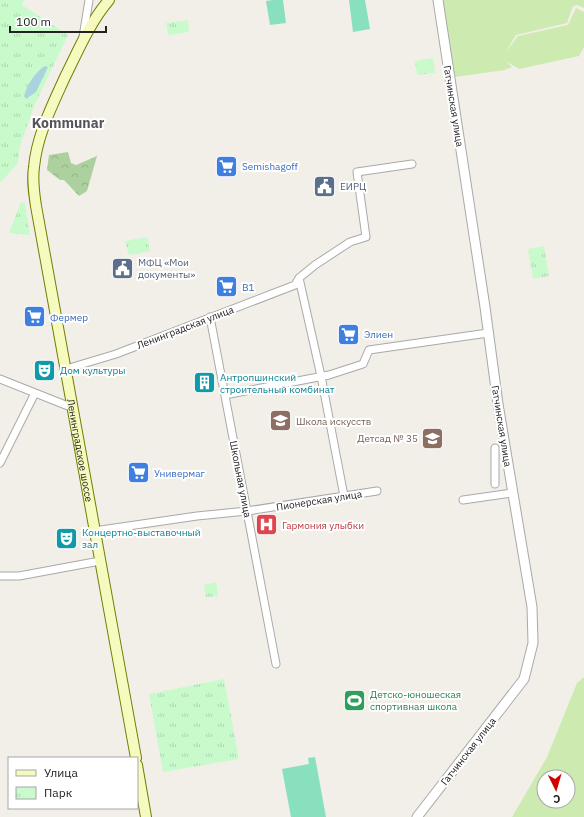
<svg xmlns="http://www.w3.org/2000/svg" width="584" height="817" font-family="'IBM Plex Sans',sans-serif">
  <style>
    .grass { fill: #cdebb0; fill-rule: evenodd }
    .forest { fill: url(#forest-crowns) }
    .park { fill: url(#park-tufts) }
    .pitch { fill: #88e0be }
    .water { fill: #aad3df }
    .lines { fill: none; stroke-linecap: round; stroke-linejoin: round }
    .minor-casing { stroke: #a9a9a9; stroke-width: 9 }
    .tertiary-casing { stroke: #a9a9a9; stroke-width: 11 }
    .secondary-casing { stroke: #707d05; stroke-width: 12 }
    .minor { stroke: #fff; stroke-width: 7 }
    .tertiary { stroke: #fff; stroke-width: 9 }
    .secondary { stroke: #f7fabf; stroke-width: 10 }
    .labels { text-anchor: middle; stroke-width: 4; stroke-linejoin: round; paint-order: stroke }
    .street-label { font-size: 10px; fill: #222; stroke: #fff }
    .shop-label { font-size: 10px; fill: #366cbe; stroke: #fff; text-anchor: start }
    .service-label { font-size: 10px; fill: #4e5e75; stroke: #fff; text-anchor: start }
    .culture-label { font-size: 10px; fill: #0d838f; stroke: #fff; text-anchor: start }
    .education-label { font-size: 10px; fill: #785e54; stroke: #fff; text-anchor: start }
    .health-label { font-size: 10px; fill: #be3a42; stroke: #fff; text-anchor: start }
    .leisure-label { font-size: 10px; fill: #27864d; stroke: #fff; text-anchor: start }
    .district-label { font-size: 14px; font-weight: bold; fill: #555; stroke: #fff }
  </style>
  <defs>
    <pattern id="forest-crowns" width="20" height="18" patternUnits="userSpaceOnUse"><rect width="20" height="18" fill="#add19e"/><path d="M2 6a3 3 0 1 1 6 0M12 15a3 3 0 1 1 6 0" fill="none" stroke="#95b388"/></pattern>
    <pattern id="park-tufts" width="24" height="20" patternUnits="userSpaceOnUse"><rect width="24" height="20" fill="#c8facc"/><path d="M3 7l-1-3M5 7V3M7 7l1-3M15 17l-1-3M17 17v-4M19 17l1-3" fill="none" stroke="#acd6af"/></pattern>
  </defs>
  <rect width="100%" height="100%" fill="#f2efe9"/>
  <path class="grass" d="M443,0H584V8L577,5L573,6L567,23L516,35L505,53L518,36L568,25L576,8L584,12V47L579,56L519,69L506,61L512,67L505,70L455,77Z
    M584,677V817H512L547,757L577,683ZM544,777H568V801H544Z"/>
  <path class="forest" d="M68,152L71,163L76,165L97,156L87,191L79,196L64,180H60L47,170L49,155Z"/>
  <path class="park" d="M0,0H24L22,5L68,35L35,104L20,146L18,163L0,183Z
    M188,20L189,32L168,35L166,23Z
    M433,58L435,73L417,75L415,61Z
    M21,202L25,203L30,235L9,233Z
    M147,237L150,251L129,255L125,241Z
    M544,246L549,276L533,279L528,249Z
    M216,582L218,596L206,597L204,585Z
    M224,679L239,759L163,772L149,694Z"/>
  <path class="pitch" d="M273,0H283L286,23L270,25L266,1Z
    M349,0H365L370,29L353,32Z
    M315,757L326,817H291L282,769L309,764L308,758Z"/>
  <path class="water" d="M45,66L48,67L36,92L26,99L24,96C27,85 35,72 45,66Z"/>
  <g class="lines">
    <defs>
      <path id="minor" d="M83,37L89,0
        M210,317L276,664
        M66,369L116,354L295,285L299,278
        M0,379L73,408
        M225,395L329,375L363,364L369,350L488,333
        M0,463L35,393
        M495,484V448
        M344,496L321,376L299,278L315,265L350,242L366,237L357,172L412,164
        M463,500L512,493
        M94,531L197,516L247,511L377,491
        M0,576H19L100,561"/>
      <path id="tertiary" d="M417,817L524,679L533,643L532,607L498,404L485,307L438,0"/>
      <g id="secondary">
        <path id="s1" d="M109,0C90,22 78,51 65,77C52,106 37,135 34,167C32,180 34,193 36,206L136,758"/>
        <path d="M137,765L146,817"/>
      </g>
    </defs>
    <use href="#minor" class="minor-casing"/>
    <use href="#tertiary" class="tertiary-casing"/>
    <use href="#secondary" class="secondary-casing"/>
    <use href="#minor" class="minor"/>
    <use href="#tertiary" class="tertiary"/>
    <use href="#secondary" class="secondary"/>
  </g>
  <defs>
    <symbol id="supermarket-square" viewBox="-11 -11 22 22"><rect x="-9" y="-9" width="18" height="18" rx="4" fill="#3f7fe0" stroke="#fff"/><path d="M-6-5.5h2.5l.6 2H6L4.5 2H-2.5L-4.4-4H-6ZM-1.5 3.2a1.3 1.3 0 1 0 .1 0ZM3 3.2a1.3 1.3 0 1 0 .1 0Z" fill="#fff"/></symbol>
    <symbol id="civic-square" viewBox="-11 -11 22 22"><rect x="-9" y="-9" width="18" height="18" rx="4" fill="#5c6f8a" stroke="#fff"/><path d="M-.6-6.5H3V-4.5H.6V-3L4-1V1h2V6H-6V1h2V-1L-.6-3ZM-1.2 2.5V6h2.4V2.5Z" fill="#fff"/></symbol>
    <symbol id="theatre-square" viewBox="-11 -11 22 22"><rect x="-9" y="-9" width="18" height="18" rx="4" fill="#0f9aa8" stroke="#fff"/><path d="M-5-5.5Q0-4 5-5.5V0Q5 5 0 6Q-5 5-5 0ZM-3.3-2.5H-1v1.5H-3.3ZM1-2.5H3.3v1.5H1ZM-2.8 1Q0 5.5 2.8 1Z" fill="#fff"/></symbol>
    <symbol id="building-square" viewBox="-11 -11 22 22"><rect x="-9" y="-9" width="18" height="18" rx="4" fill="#0f9aa8" stroke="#fff"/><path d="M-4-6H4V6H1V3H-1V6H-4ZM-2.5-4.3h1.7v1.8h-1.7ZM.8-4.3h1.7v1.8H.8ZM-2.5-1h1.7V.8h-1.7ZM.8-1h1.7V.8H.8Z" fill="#fff"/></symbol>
    <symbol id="school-square" viewBox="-11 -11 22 22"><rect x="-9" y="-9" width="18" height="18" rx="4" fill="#8d6e63" stroke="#fff"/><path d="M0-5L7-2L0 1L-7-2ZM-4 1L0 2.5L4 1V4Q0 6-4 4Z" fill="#fff"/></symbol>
    <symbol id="hospital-square" viewBox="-11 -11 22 22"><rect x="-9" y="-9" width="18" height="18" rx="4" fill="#e0444e" stroke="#fff"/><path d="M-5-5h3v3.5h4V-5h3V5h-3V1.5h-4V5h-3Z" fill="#fff"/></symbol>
    <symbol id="stadium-square" viewBox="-11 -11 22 22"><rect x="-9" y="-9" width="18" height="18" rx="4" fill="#2e9e5b" stroke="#fff"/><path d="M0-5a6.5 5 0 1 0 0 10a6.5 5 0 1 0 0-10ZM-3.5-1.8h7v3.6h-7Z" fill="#fff"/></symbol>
  </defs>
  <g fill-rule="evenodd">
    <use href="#supermarket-square" x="214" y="154" width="25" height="25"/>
    <use href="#civic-square" x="312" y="174" width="25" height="25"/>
    <use href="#civic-square" x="110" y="256" width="25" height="25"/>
    <use href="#supermarket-square" x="214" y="274" width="25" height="25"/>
    <use href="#supermarket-square" x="22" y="304" width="25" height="25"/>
    <use href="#supermarket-square" x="336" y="322" width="25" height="25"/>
    <use href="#theatre-square" x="32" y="358" width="25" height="25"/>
    <use href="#building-square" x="192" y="370" width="25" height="25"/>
    <use href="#school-square" x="268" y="408" width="25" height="25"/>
    <use href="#school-square" x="420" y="426" width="25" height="25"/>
    <use href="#supermarket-square" x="126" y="460" width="25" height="25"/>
    <use href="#hospital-square" x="254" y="512" width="25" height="25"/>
    <use href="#theatre-square" x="54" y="526" width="25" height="25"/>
    <use href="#stadium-square" x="342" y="688" width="25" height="25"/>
  </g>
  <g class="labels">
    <g class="street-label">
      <text transform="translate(454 106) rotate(81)" y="4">Гатчинская улица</text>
      <text transform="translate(185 327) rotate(-21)" y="4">Ленинградская улица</text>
      <text transform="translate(502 426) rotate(81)" y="4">Гатчинская улица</text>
      <text dy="4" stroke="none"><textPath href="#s1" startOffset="472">Ленинградское шоссе</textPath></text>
      <text transform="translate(241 479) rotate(79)" y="4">Школьная улица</text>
      <text transform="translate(319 500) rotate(-9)" y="4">Пионерская улица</text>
      <text transform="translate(468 751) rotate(-52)" y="4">Гатчинская улица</text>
    </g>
    <g class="shop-label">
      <text x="242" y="170">Semishagoff</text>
      <text x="242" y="291">B1</text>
      <text x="50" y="321">Фермер</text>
      <text x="364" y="338">Элиен</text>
      <text x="154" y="477">Универмаг</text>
    </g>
    <g class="service-label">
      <text x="340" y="190">ЕИРЦ</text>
      <text x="138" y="266">МФЦ «Мои<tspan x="138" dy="12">документы»</tspan></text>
    </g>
    <g class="culture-label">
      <text x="60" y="374">Дом культуры</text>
      <text x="220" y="381">Антропшинский<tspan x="220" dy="12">строительный комбинат</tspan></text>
      <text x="82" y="536">Концертно-выставочный<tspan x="82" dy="12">зал</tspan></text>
    </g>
    <g class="education-label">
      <text x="296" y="425">Школа искусств</text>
      <text x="418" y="442" text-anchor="end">Детсад № 35</text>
    </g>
    <g class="health-label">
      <text x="282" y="529">Гармония улыбки</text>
    </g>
    <g class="leisure-label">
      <text x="370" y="698">Детско-юношеская<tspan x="370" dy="12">спортивная школа</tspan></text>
    </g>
    <g class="district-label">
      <text x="68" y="128">Kommunar</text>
    </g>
  </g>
  <rect x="8" y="757" width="130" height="52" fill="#ffffff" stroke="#a7a7a7"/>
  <rect x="16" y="770" width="20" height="6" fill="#f7fabf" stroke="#a7a7a7"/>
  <text x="44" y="777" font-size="12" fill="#222222">Улица</text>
  <rect x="16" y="787" width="20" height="12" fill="url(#park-tufts)" stroke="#a7a7a7"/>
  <text x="44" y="797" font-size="12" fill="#222222">Парк</text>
  <g transform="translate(556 789) rotate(175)"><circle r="19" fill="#ffffff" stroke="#a7a7a7"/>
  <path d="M0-3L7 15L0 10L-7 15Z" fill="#d40000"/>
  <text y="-6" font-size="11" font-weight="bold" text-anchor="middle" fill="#222222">С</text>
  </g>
  <path d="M10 26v6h96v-6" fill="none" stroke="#222222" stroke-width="2"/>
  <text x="16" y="26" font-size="12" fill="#222222" stroke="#ffffff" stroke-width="3" paint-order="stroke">100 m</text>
</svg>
